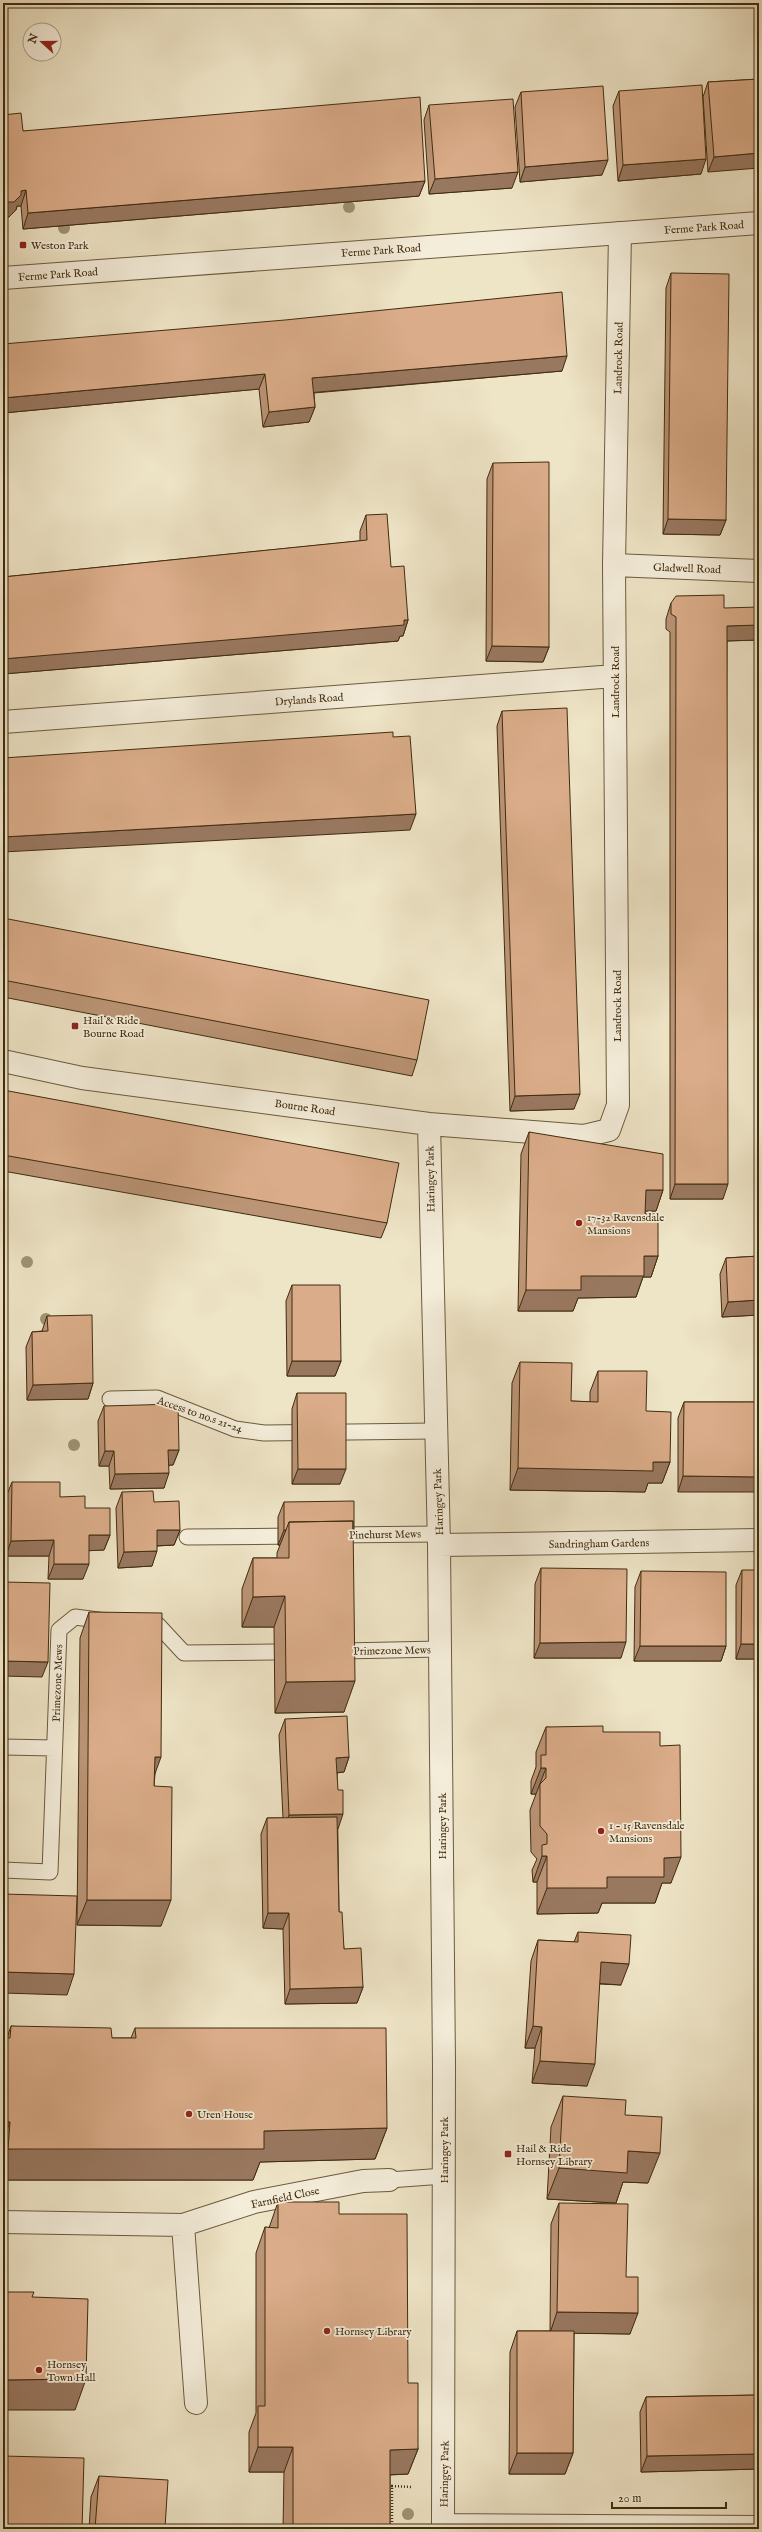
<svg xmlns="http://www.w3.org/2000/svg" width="762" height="2532" font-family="'IM FELL English',serif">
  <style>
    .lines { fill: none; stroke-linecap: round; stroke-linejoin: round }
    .service-casing { stroke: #6c5a3c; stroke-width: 17 }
    .pedestrian-casing { stroke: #6c5a3c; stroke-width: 24 }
    .minor-casing { stroke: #6c5a3c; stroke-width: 24 }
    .tertiary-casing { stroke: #6c5a3c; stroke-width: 24 }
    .path { stroke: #402c0e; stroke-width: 2.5; stroke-dasharray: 1 2; stroke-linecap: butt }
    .service { stroke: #f4edda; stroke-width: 15 }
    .pedestrian { stroke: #f4edda; stroke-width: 22 }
    .minor { stroke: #f4edda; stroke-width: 22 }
    .tertiary { stroke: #f4edda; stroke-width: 22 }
    .tree { fill: #9f9473 }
    .wall { fill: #bb9476; stroke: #402c0e }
    .shaded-wall { fill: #997860; stroke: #402c0e }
    .building { fill: #daac89; stroke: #402c0e }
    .poi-dot { fill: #8f2418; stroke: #f4edda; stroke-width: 1.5 }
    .labels { text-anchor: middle; stroke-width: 3.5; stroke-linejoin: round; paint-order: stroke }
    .street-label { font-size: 11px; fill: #402c0e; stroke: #f4edda }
    .poi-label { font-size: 11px; fill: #402c0e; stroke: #f4edda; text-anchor: start }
  </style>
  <rect width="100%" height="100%" fill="#eee4c6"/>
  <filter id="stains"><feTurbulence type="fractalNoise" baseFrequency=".005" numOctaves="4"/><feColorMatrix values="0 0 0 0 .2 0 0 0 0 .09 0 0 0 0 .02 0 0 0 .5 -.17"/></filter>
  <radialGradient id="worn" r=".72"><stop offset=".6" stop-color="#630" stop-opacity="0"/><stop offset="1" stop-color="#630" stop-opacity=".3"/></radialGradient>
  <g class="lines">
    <defs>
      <path id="service" d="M110,1399L157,1398L235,1429L264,1433L435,1431
        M334,1535L439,1534
        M187,1537L298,1536
        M144,1624L158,1625L184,1653L274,1652
        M343,1651L440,1649
        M3,1747L54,1748
        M3,1870L50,1872L59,1630L75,1617L106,1621
        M389,2180L444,2176"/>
      <path id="pedestrian" d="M3,2222L183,2225L254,2202L363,2181L389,2180
        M183,2225L196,2403"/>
      <path id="minor" d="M614,565L759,571
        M3,722L615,676
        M3,1061L82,1078L429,1124L584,1136L609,1130L618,1105L614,565L620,233
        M429,1124L439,1545L444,2065L443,2529
        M439,1545L759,1540
        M443,2525L759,2527"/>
      <path id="tertiary" d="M3,278L759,223"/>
    </defs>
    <use href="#service" class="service-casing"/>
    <use href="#pedestrian" class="pedestrian-casing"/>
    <use href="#minor" class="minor-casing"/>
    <use href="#tertiary" class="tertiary-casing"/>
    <path class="path" d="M388,2486H392V2529
      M392,2486L412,2487"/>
    <use href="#service" class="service"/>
    <use href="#pedestrian" class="pedestrian"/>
    <use href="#minor" class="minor"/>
    <use href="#tertiary" class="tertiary"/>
  </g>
  <g class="tree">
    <circle cx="349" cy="207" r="6"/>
    <circle cx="64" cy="228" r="6"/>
    <circle cx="27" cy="1262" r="6"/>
    <circle cx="46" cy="1319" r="6"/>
    <circle cx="74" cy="1445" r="6"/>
    <circle cx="408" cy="2514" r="6"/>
  </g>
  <path class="wall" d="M759,79L708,172L703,97L708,82Z
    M619,91L701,174L618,181L613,106Z
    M521,92L602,175L520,182L515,107Z
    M429,105L512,188L429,194L424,120Z
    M3,115L23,131L425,181L419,196L23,229L21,206H17L16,210L9,217L3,218Z
    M671,273L726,520L720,535L663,534L666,288Z
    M3,344L562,371L314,393L315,407L309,422L263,427L259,389L3,413Z
    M493,463L549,647L543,662L486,661L487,479Z
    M366,515L391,567L408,620L403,636H400L398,641L3,674V577L360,541V531Z
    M671,603L724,608L759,640L727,641L723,1199H670V632L666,629V619Z
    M502,711L574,1109L510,1111L497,726Z
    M3,918L417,1060L412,1076L3,997Z
    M3,1090L387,1223L381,1238L3,1171Z
    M529,1132L663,1190L656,1211H645V1214L658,1256L651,1277H643L636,1297L578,1298L573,1311H518L521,1154Z
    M759,1256V1315L722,1317L720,1274L726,1258Z
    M292,1285L341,1361L335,1376H287L286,1301Z
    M47,1316L93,1383L88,1399L27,1400L26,1347L32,1332L42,1331Z
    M520,1362L571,1401L590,1402V1392L598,1371L646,1411L670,1462L662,1483H648L645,1492L510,1490L512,1383Z
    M297,1393L340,1484H292V1409Z
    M684,1402H759L678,1492V1418Z
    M104,1406L179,1450L173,1465H169L164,1488L110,1489L109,1466H99L98,1421Z
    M12,1482L60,1497L85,1508L110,1535L104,1550H89L83,1579H48L49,1556H6V1497Z
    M122,1492L154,1502L180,1530L174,1545L157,1546L152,1566L118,1568L116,1508Z
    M284,1502L354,1529L353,1532L344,1712L275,1713L274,1627H242V1589L253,1558H277V1553L280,1545H278V1517Z
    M541,1568L621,1658H534L535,1584Z
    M742,1570L759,1659H736V1585Z
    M641,1571L726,1646L721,1661H634L635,1587Z
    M89,1612L155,1774L154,1786L161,1926L77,1925L80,1638Z
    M285,1719L349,1757L344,1772L337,1773L339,1912L344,1949L363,1987L357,2003L285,2004L283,1929L263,1928L261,1834L267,1818H283L279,1735Z
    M546,1727L603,1732L660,1746L671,1883H662L655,1903H602L598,1913L537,1914V1882H533L532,1870L537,1859L531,1852L530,1810L536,1794H531V1781L536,1767V1752Z
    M578,1932L621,1985L599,1984L587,2086L532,2083L535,2048H525L531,1961L538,1940L574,1942Z
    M759,1939V1948L757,1945Z
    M759,1955V1968L756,1964Z
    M11,2026L112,2038H131L135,2028L387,2128L375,2159L260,2162L253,2180H3V2038H7Z
    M563,2096L625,2115L648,2183L623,2182L616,2203L547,2199L551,2127Z
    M278,2202L339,2214L408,2383L418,2449L408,2474L390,2475V2529H283L284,2472H249V2432L256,2413V2253L265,2227L269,2228Z
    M559,2203L626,2277L630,2334L574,2333L573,2453L565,2474H509L510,2352L517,2331H550L551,2224Z
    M759,2395V2469L641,2472L640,2412L646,2397Z
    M99,2476L165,2528L164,2529H89L91,2497Z"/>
  <path class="shaded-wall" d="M759,153V168L708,172L714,157Z
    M706,159L701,174L618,181L623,165Z
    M608,160L602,175L520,182L525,167Z
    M518,172L512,188L429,194L435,179Z
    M425,181L419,196L23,229L28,213Z
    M26,190L21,206H17L16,210L9,217L3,218V202L21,191Z
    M567,356L562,371L307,393L312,378Z
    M265,374L259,389L3,413V398Z
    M315,407L309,422L263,427L269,412Z
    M668,519L726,520L720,535L663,534Z
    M404,620H408L403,636H400L398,641L3,674V659Z
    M759,625V640L722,641L727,626Z
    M492,646L549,647L543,662L486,661Z
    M416,814L410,830L3,852V837Z
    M580,1094L574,1109L510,1111L515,1096Z
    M675,1184H728L723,1199H670Z
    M646,1190H663L656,1211H638Z
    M644,1256H658L651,1277H643L636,1297L578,1298L573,1311H518L526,1290L581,1276Z
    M759,1300V1315L722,1317L728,1302Z
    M292,1361H341L335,1376H287Z
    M93,1383L88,1399L27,1400L33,1385Z
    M168,1450H179L173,1465H163Z
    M105,1451H114L109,1466H99Z
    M653,1462H670L662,1483H648L645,1492L510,1490L518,1468Z
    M298,1469H346L340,1484H292Z
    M169,1473L164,1488L110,1489L115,1474Z
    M683,1476L759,1477V1492H678Z
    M157,1530H180L174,1545L152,1546Z
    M284,1530H286L280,1545H278Z
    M89,1535H110L104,1550L83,1551Z
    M54,1540L49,1556H6L11,1541Z
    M157,1551L152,1566L118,1568L124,1552Z
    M54,1564H89L83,1579H48Z
    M285,1596L274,1627H242L253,1597Z
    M626,1642L621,1658H534L540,1643Z
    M741,1644H759V1659H736Z
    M640,1646H726L721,1661H634Z
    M3,1661L48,1662L42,1677L3,1676Z
    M355,1681L344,1712L275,1713L286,1682Z
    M155,1757H161L152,1782Z
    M349,1757L344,1772L331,1773L336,1758Z
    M541,1768H546L536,1794H531Z
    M343,1814L338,1829L283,1831L289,1815Z
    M542,1856H547L537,1882H533Z
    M681,1857L671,1883H662L655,1903H602L598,1913L537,1914L547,1888L607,1877L664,1858Z
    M87,1900H171L161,1926L77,1925Z
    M268,1913H289L283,1929L263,1928Z
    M601,1962L629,1964L621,1985L593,1983Z
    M3,1972L74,1974L67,1995L3,1993Z
    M363,1987L357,2003L285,2004L290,1989Z
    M533,2026L542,2027L535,2048H525Z
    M540,2061L595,2064L587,2086L532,2083Z
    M3,2121L10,2122L3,2141Z
    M387,2128L375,2159L260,2162L253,2180H3V2164L8,2149L264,2131Z
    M628,2151L660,2153L648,2183L623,2182L616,2203L547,2199L559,2168Z
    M557,2312L638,2313L630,2334L550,2333Z
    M86,2379L75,2410H3V2380Z
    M258,2447H293L284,2472H249Z
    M418,2449L408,2474L381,2475L390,2450Z
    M517,2453H573L565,2474H509Z
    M759,2454V2469L641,2472L647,2456Z
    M155,2527L165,2528L164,2529H154Z"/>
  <path class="building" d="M759,79V153L714,157L708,82Z
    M702,85L706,159L623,165L619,91Z
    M603,86L608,160L525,167L521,92Z
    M420,97L425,181L28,213L26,190L21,191V195L14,202H3V115L21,113L23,131Z
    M513,99L518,172L435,179L429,105Z
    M671,273L729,274L726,520L668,519Z
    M562,292L567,356L312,378L315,407L269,412L265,374L3,398V344L285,320Z
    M549,462V647L492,646L493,463Z
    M387,514L391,567L404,566L408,620H404V625L3,659V577L367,540L366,515Z
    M724,595V608L759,607V625L727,626L728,1184H675L676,617L671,614V603L676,596Z
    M567,708L580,1094L515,1096L502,711Z
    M393,732V737L410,736L416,814L3,837V758Z
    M3,918L429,1000L417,1060L3,980Z
    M3,1090L399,1163L387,1223L3,1155Z
    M529,1132L663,1154V1190H646L645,1214H658V1256H644V1276H581V1290H526Z
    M759,1256V1300L728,1302L726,1258Z
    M292,1285H340L341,1361H292Z
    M92,1315L93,1383L33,1385L32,1332L48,1331L47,1316Z
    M520,1362L572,1363L571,1401L598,1402V1371H647L646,1411L671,1412L670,1462H653V1471L518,1468Z
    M297,1393H346V1469H298Z
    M684,1402H759V1477L683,1476Z
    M178,1404L179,1450H168L169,1473L115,1474L114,1451H105L104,1406Z
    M12,1482H60V1497L85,1496V1508H110V1535H89V1564H54V1540L11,1541Z
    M153,1491L154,1502L179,1501L180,1530H157V1551L124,1552L122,1492Z
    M354,1501V1529H353V1521L289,1522L286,1530H284V1502Z
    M353,1521L355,1681L286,1682L285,1596L253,1597V1558H289V1522Z
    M541,1568L627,1569L626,1642L540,1643Z
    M742,1570H759V1644H741Z
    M641,1571L726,1572V1646H640Z
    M3,1582L50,1583L48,1662L3,1661Z
    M89,1612L162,1613L161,1757H155L154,1786L172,1787L171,1900H87Z
    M347,1716L349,1757L336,1758L338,1790H343V1814L289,1815L285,1719Z
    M603,1726V1732H660V1746L680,1745L681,1857L664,1858V1877H607V1888H547V1856H542V1845L547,1844V1834L540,1826V1784L546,1778V1768H541V1755H546V1727Z
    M337,1817L339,1912H342L344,1949L361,1948L363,1987L290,1989L289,1913H268L267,1818Z
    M3,1894L77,1896L74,1974L3,1972Z
    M578,1932L631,1935L629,1964L601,1962L595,2064L540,2061L542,2027L533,2026L538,1940L578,1942Z
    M11,2026L111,2028L112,2038H136L135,2028H386L387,2128L264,2131V2149H8L10,2122L3,2121V2038H10Z
    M563,2096L626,2100L625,2115L662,2117L660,2153L628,2151L627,2173L559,2168Z
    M278,2202H339V2214H407L408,2383H418V2449L390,2450V2529H293V2447H258V2406H265V2227L278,2228Z
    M559,2203L628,2204L626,2277H638V2313L557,2312Z
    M3,2292H34L32,2297L88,2299L86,2379L3,2380V2384Z
    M517,2331H574L573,2453H517Z
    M759,2395V2454L647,2456L646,2397Z
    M3,2456L84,2458L82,2529H3Z
    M99,2476L168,2480L165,2528L155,2527V2529H95Z"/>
  <g class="poi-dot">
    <rect x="19" y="241" width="8" height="8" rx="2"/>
    <rect x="71" y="1022" width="8" height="8" rx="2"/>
    <circle cx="579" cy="1223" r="4"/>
    <circle cx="601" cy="1831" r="4"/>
    <circle cx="189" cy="2114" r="4"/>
    <rect x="504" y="2150" width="8" height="8" rx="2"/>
    <circle cx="327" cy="2331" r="4"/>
    <circle cx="39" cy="2370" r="4"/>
  </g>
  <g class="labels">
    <g class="street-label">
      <text transform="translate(704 227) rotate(-4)" y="4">Ferme Park Road</text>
      <text transform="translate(381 250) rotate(-4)" y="4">Ferme Park Road</text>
      <text transform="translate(58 274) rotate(-4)" y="4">Ferme Park Road</text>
      <text transform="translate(618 358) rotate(-89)" y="4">Landrock Road</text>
      <text transform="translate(687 568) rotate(2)" y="4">Gladwell Road</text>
      <text transform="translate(615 682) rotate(-90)" y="4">Landrock Road</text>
      <text transform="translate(309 699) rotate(-4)" y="4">Drylands Road</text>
      <text transform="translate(617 1006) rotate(-90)" y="4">Landrock Road</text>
      <text transform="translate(305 1107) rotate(8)" y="4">Bourne Road</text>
      <text transform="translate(430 1179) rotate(-91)" y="4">Haringey Park</text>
      <text transform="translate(200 1414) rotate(19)" y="4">Access to no.s 21-24</text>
      <text transform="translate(438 1502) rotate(-92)" y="4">Haringey Park</text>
      <text transform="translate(385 1534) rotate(-1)" y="4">Pinehurst Mews</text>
      <text transform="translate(599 1543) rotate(-1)" y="4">Sandringham Gardens</text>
      <text transform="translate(392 1650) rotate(-1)" y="4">Primezone Mews</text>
      <text transform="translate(57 1683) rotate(-88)" y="4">Primezone Mews</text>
      <text transform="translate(442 1826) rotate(-90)" y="4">Haringey Park</text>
      <text transform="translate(444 2150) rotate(-90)" y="4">Haringey Park</text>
      <text transform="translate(285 2197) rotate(-12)" y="4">Farnfield Close</text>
      <text transform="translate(444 2474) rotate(-89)" y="4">Haringey Park</text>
    </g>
    <g class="poi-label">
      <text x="31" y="249">Weston Park</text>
      <text x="83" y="1024">Hail &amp; Ride<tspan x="83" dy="13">Bourne Road</tspan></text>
      <text x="587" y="1221">17-32 Ravensdale<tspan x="587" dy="13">Mansions</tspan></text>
      <text x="609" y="1829">1 - 15 Ravensdale<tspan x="609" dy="13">Mansions</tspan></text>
      <text x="197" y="2118">Uren House</text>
      <text x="516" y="2152">Hail &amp; Ride<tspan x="516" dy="13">Hornsey Library</tspan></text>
      <text x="335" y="2335">Hornsey Library</text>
      <text x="47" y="2368">Hornsey<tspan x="47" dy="13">Town Hall</tspan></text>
    </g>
  </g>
  <rect width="762" height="2532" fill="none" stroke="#eee4c6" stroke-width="16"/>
  <rect x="4" y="4" width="754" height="2524" fill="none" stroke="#402c0e" stroke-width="2"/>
  <rect x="8" y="8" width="746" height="2516" fill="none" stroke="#402c0e"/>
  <g transform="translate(42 42) rotate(291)"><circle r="19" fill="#f4edda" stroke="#aca088"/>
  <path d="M0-3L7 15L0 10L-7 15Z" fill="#8f2418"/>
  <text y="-6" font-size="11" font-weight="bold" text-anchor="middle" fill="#402c0e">N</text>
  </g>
  <path d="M612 2502v6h114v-6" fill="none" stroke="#402c0e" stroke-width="2"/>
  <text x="618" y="2502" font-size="12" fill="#402c0e" stroke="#f4edda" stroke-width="3" paint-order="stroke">20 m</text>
  <rect width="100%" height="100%" filter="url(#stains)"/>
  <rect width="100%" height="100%" fill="url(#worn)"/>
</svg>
